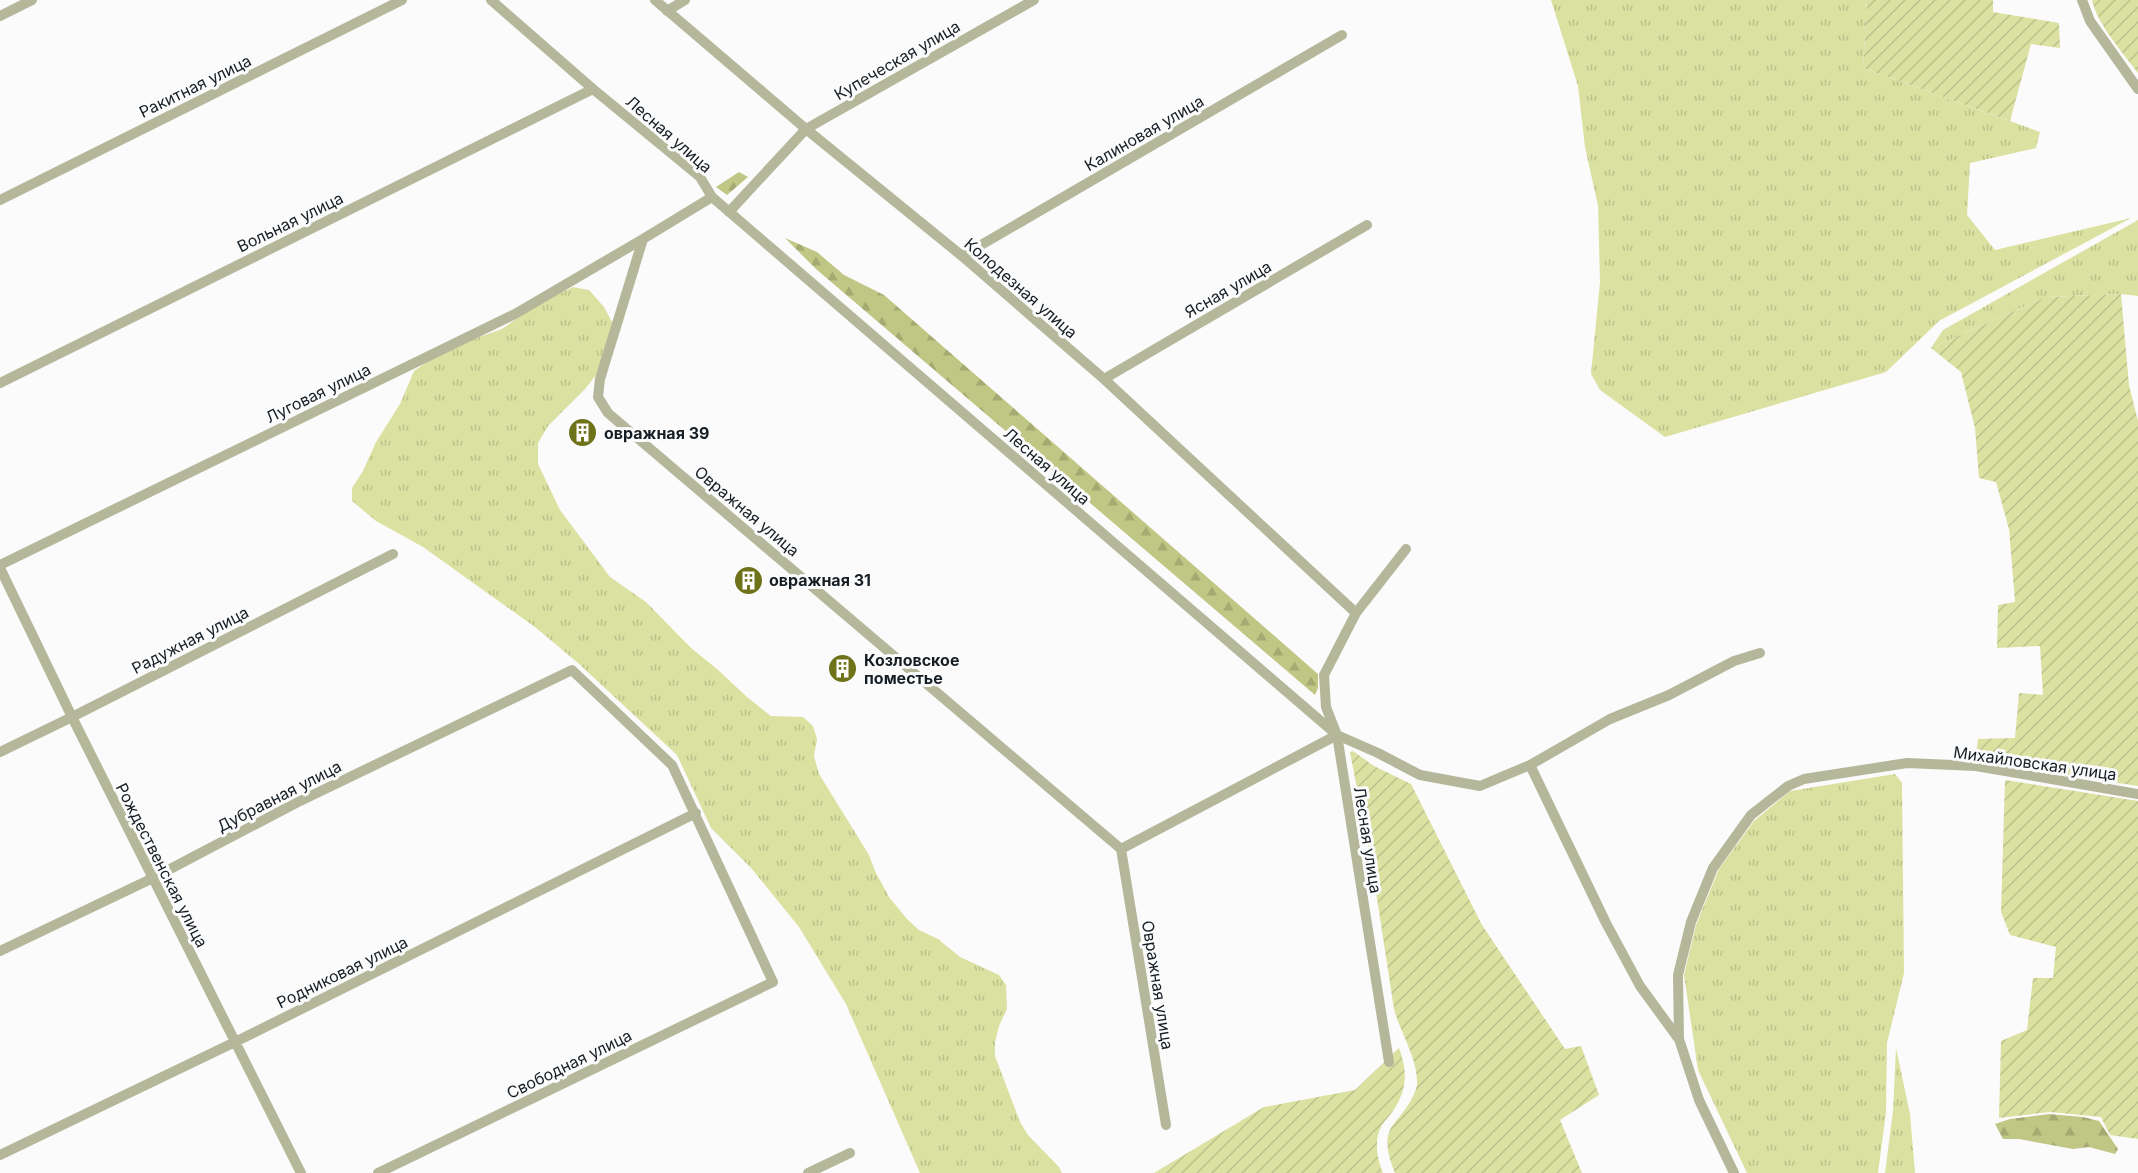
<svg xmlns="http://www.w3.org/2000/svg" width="2138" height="1173" font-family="Inter,sans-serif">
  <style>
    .grass { fill: url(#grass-tufts) }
    .forest { fill: url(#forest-firs) }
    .garden { fill: url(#garden-furrows) }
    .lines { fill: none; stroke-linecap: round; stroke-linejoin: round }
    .street { stroke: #b4b79a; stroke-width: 10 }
    .labels { text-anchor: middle; stroke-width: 6; stroke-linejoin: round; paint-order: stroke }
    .street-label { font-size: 16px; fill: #161e25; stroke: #fbfbfb }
    .poi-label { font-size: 16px; font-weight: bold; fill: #161e25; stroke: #fbfbfb; text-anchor: start }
  </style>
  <defs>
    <pattern id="grass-tufts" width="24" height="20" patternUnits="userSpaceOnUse" patternTransform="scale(1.5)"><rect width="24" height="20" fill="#dbe1a1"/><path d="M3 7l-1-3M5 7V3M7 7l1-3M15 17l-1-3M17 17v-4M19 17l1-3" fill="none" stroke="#bbc18a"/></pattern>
    <pattern id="forest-firs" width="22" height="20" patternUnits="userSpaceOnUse" patternTransform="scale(1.5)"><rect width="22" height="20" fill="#c0c683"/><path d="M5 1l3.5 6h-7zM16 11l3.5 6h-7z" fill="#a4aa71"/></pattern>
    <pattern id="garden-furrows" width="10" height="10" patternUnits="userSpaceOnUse" patternTransform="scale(1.5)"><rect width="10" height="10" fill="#dbe1a1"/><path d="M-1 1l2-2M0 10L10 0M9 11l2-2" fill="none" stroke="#bbc18a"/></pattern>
  </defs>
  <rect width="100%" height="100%" fill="#fbfbfb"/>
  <path class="grass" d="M1551,0H1867L1863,68L2040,132L2036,148L1970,163L1967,215L1995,250L2131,218L1939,321L1886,372L1665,437L1600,390L1591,374L1600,282L1598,206L1585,147L1578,86Z
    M2138,220V296L2121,294L2046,297L1931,348L1943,330Z
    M573,287L589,290L604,307L612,322L610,337L597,374L585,389L548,426L538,443V464L560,510L610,577L646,602L691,648L717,669L747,697L771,716L803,717L813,726L817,739L814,756L819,774L869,855L875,871L889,897L907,919L919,930L938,939L960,957L999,975L1006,985L1007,1009L999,1026L995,1042V1056L1020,1122L1028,1135L1059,1167L1062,1173H920L846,1004L799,927L752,869L711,828L677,755L578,663L535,627L423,547L376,521L352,501V488L363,471L376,442L400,404L414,371L437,355L460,344L502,329L541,302Z
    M1895,774L1902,783L1904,973L1887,1043L1886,1112L1878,1173H1747L1698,1070L1684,975L1696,925L1719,869L1754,821L1790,791Z
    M1896,1048L1910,1114L1915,1173H1885L1893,1111Z"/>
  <path class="forest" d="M739,172L748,177L727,195L716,187Z
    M785,238L817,252L844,275L884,295L1318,674V688L1315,695L816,269Z
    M2049,1114L2083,1117L2099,1121L2118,1149L2115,1154L2089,1147L2073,1149L2019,1139H2003L1995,1124L2010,1119Z"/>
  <path class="garden" d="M1867,0H1993V12L2059,23L2060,48L2031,44L2010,121L1863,68Z
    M2092,0H2138V73C2123,53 2097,24 2092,0Z
    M2121,294L2129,385L2138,421V786L1975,761L1978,739L2015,738L2019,693L2043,695L2040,646L1997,648L1998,605L2015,602L2009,529L1996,482L1979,478L1975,428L1961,372L1931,348L2046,297Z
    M1353,751L1374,766L1411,784L1482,925L1565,1049L1581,1046L1599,1095L1560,1120L1582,1173H1395C1390,1161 1383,1141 1391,1128C1397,1119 1404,1112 1410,1102C1413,1096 1416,1091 1417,1085C1418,1058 1401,1035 1394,1009L1374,879L1350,752Z
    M2005,780L2138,801V1139L2110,1135L2101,1117L2050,1112L1999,1118L2001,1041L2027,1030L2033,978H2053L2056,947L2010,935L2001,912Z
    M1399,1048C1408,1072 1407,1090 1393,1111C1389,1117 1384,1121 1381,1127C1374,1140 1377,1159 1383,1173H1154L1264,1107L1355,1090Z"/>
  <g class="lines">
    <path class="street" d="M491,0L593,89L700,177L712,197L1337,735L1378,753L1420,775L1480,786L1530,765L1610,719L1669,695L1734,661L1760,653
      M655,0L806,129L962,256L1104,379L1356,613
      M2082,0L2090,21L2138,89
      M667,11L685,0
      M0,16L32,0
      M712,197L643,239L600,379L598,397L608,413L1121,849L1337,735
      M0,200L402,0
      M729,212L806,129L1034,0
      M962,256L1342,35
      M1104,379L1367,225
      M0,383L593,89
      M0,565L515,314L643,239
      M0,568L72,717L301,1173
      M0,752L72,717L393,554
      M1530,765L1606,923L1640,986L1678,1038
      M1121,849L1166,1125
      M0,951L153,878L296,803L572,670L672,765L773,982L378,1173
      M1389,1062L1337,735L1326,707L1324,675L1356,613L1406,549
      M0,1155L235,1042L696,813
      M808,1173L850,1153
      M1734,1173L1699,1100L1679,1039L1678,975L1691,922L1713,868L1751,815L1788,786L1804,779L1907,763L1976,766L2138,794"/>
  </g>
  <defs>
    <symbol id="building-disc" viewBox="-11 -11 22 22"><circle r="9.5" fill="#6e7219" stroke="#fbfbfb"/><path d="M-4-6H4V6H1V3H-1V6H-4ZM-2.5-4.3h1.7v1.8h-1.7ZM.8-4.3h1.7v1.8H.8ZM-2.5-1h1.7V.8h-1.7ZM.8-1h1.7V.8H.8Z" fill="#fff"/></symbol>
  </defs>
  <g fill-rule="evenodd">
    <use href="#building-disc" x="566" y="416" width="33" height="33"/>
    <use href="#building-disc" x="732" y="564" width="33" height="33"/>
    <use href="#building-disc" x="826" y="652" width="33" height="33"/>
  </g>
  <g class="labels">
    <g class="street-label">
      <text transform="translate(897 60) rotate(-30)" y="6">Купеческая улица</text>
      <text transform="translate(195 86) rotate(-26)" y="6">Ракитная улица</text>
      <text transform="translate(1144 133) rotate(-30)" y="6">Калиновая улица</text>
      <text transform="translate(669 134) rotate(41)" y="6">Лесная улица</text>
      <text transform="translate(290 222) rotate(-26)" y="6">Вольная улица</text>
      <text transform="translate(1021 288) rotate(41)" y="6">Колодезная улица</text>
      <text transform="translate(1228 289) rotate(-30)" y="6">Ясная улица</text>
      <text transform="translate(318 393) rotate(-26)" y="6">Луговая улица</text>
      <text transform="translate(1047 466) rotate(41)" y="6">Лесная улица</text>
      <text transform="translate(747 511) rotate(40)" y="6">Овражная улица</text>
      <text transform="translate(190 640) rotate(-27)" y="6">Радужная улица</text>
      <text transform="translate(2035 763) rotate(8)" y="6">Михайловская улица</text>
      <text transform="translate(279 796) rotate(-27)" y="6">Дубравная улица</text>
      <text transform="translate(1368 840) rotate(81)" y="6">Лесная улица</text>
      <text transform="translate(162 865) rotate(63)" y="6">Рождественская улица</text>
      <text transform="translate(342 972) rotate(-26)" y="6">Родниковая улица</text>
      <text transform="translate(1158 985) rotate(81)" y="6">Овражная улица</text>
      <text transform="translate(569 1064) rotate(-26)" y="6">Свободная улица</text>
    </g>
    <g class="poi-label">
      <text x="604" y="439">овражная 39</text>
      <text x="769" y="586">овражная 31</text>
      <text x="864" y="666">Козловское<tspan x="864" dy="18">поместье</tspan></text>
    </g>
  </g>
</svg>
